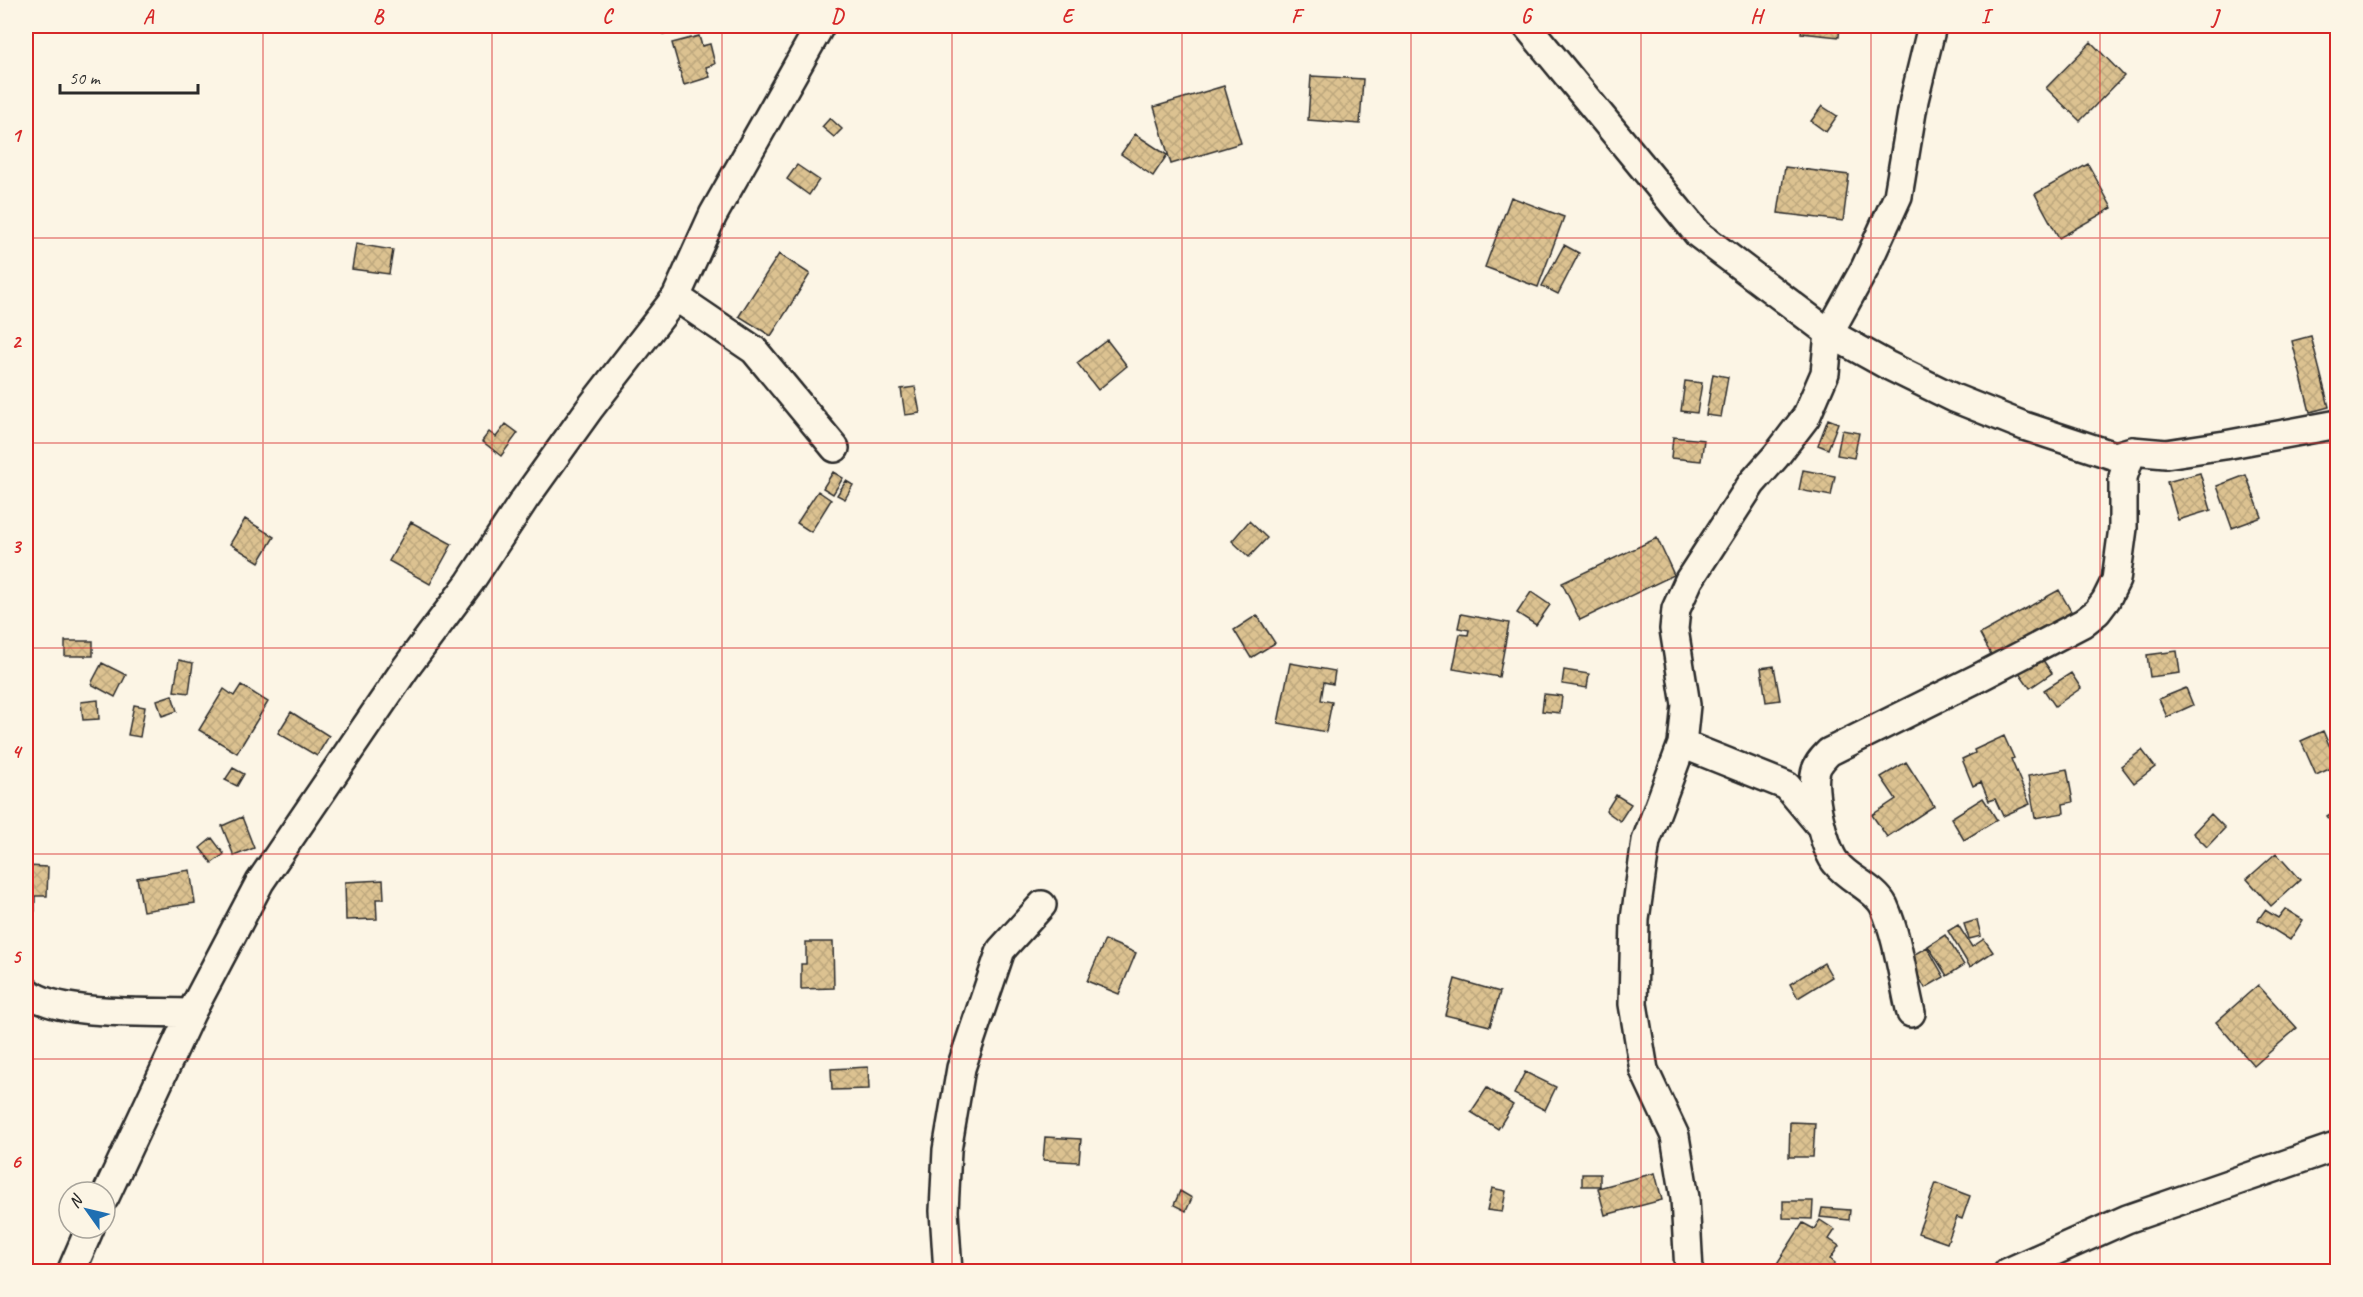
<svg xmlns="http://www.w3.org/2000/svg" width="2363" height="1297" font-family="Caveat,sans-serif">
  <style>
    .building { fill: url(#building-cross-hatch); stroke: #2b2b2b; stroke-width: 1.5 }
    .lines { fill: none; stroke-linecap: round; stroke-linejoin: round }
    .minor-casing { stroke: #2b2b2b; stroke-width: 32 }
    .minor { stroke: #fcf5e5; stroke-width: 27 }
    .grid { fill: none; stroke: #d62828; stroke-width: 1.5; stroke-opacity: 0.55 }
    .neatline { fill: none; stroke: #d62828; stroke-width: 2 }
    .grid-label { font-size: 20px; text-anchor: middle; font-weight: bold; fill: #d62828 }
  </style>
  <defs>
    <pattern id="building-cross-hatch" width="8" height="8" patternUnits="userSpaceOnUse" patternTransform="scale(1.5)"><rect width="8" height="8" fill="#dcc291"/><path d="M0 0l8 8M0 8l8-8" fill="none" stroke="#bda77d"/></pattern>
  </defs>
  <rect width="100%" height="100%" fill="#fcf5e5"/>
  <filter id="ink" filterUnits="userSpaceOnUse"><feTurbulence type="fractalNoise" baseFrequency=".0167" numOctaves="2"/><feDisplacementMap in="SourceGraphic" scale="12" xChannelSelector="R" yChannelSelector="G"/><feConvolveMatrix kernelMatrix="1 2 1 2 8 2 1 2 1" color-interpolation-filters="sRGB"/></filter>
  <g filter="url(#ink)">
    <path class="building" d="M660,26H676L677,30L663,34Z
      M1802,26H1840L1839,37L1801,33Z
      M699,36L702,46L710,44L715,64L706,67L710,77L684,85L672,43Z
      M2091,42L2124,76L2080,121L2046,88Z
      M1311,76L1363,79L1360,124L1308,120Z
      M1224,86L1241,143L1171,164L1154,107Z
      M1822,106L1837,116L1826,132L1811,121Z
      M830,118L842,129L834,137L822,127Z
      M1135,134L1167,155L1153,176L1121,154Z
      M2088,164L2112,208L2059,238L2035,194Z
      M797,165L819,180L809,195L787,179Z
      M1785,167L1849,175L1843,221L1778,213Z
      M1511,197L1564,217L1538,287L1485,267Z
      M356,244L393,250L389,274L352,269Z
      M1564,245L1579,253L1558,294L1542,286Z
      M779,254L810,274L771,336L739,316Z
      M2311,336L2329,407L2310,412L2292,341Z
      M1107,340L1127,366L1098,390L1077,363Z
      M1713,374L1728,377L1721,417L1706,415Z
      M1685,381L1702,383L1697,413L1681,411Z
      M915,387L920,413L905,415L901,389Z
      M1828,419L1838,423L1828,449L1818,445Z
      M506,424L518,433L501,456L482,441L489,432L496,437Z
      M1842,430L1859,433L1854,458L1837,455Z
      M1673,437L1704,440L1701,461L1671,458Z
      M1803,470L1835,476L1831,496L1799,490Z
      M833,472L843,478L833,494L823,488Z
      M2200,473L2211,510L2178,520L2167,482Z
      M2246,475L2262,517L2232,528L2217,486Z
      M846,481L853,485L845,499L837,495Z
      M818,491L831,500L811,532L797,523Z
      M245,519L274,537L259,562L230,544Z
      M1249,521L1267,538L1249,557L1232,541Z
      M411,522L452,544L430,584L389,561Z
      M1657,538L1674,575L1580,620L1562,583Z
      M2059,590L2072,613L1993,658L1980,634Z
      M1531,592L1550,605L1536,625L1517,613Z
      M1461,614L1509,623L1499,677L1453,669L1460,634L1468,635L1469,630L1458,628Z
      M1257,615L1275,643L1251,658L1234,630Z
      M65,641H93V656H65Z
      M2177,651L2180,673L2150,677L2147,655Z
      M2038,653L2052,673L2030,688L2016,668Z
      M179,660L193,663L189,693L174,691Z
      M102,663L126,675L115,697L91,684Z
      M1290,663L1335,671L1333,684L1324,682L1321,700L1332,702L1326,732L1278,723Z
      M1774,666L1780,700L1766,702L1761,668Z
      M1564,670L1589,674L1587,688L1562,684Z
      M2071,673L2081,688L2055,706L2044,690Z
      M241,685L268,702L237,753L199,730L224,689L234,696Z
      M2186,688L2193,705L2167,717L2159,699Z
      M1544,694L1562,696L1560,713L1542,711Z
      M172,695L177,711L162,716L157,700Z
      M98,700L99,719L83,720L81,702Z
      M134,705L145,707L140,737L128,735Z
      M291,712L329,736L317,756L278,733Z
      M2323,731L2338,765L2316,775L2301,741Z
      M2004,736L2014,758L2011,759L2030,804L2003,816L1995,799L1989,801L1981,782L1973,786L1962,759L1975,753L1974,750Z
      M2142,750L2155,767L2134,783L2121,766Z
      M1906,762L1934,806L1887,837L1872,815L1896,799L1881,777Z
      M233,768L244,774L237,786L225,780Z
      M2067,769L2073,802L2063,804L2064,813L2035,818L2028,776Z
      M1616,795L1631,804L1620,821L1606,811Z
      M1983,798L1997,820L1964,840L1951,818Z
      M2338,809V831L2327,816Z
      M2211,814L2225,828L2207,847L2193,833Z
      M242,817L254,848L234,856L222,826Z
      M212,838L224,854L212,863L200,848Z
      M2276,853L2300,880L2271,906L2247,879Z
      M26,866L48,867L47,896H35V911H26Z
      M190,870L195,903L143,911L137,878Z
      M383,880L384,899H376L377,919L346,920L345,882Z
      M2285,909L2303,920L2290,940L2258,920L2265,910L2278,918Z
      M1977,920L1981,936L1969,939L1964,924Z
      M1958,925L1972,947L1984,939L1993,952L1970,967L1948,931Z
      M1945,935L1964,965L1947,976L1928,946Z
      M1105,940L1136,953L1119,994L1087,981Z
      M806,942H833L834,988L801,989V964H806Z
      M1927,947L1944,977L1925,988L1908,958Z
      M1824,963L1832,977L1798,998L1790,984Z
      M1455,979L1500,992L1490,1026L1445,1015Z
      M2258,985L2297,1028L2254,1066L2216,1022Z
      M868,1067L869,1089L832,1090L831,1069Z
      M1525,1072L1556,1087L1545,1110L1514,1094Z
      M1487,1088L1513,1105L1498,1129L1471,1112Z
      M1790,1122L1815,1123L1813,1157H1789Z
      M1045,1137L1081,1139L1079,1162L1043,1160Z
      M1655,1173L1662,1200L1605,1215L1598,1188Z
      M1582,1174H1600V1186H1582Z
      M1936,1183L1970,1196L1962,1219L1957,1217L1947,1243L1918,1233Z
      M1492,1188L1506,1191L1502,1212L1487,1210Z
      M1180,1191L1192,1198L1186,1211L1174,1205Z
      M1783,1201H1813L1812,1219L1783,1218Z
      M1822,1208L1850,1210L1849,1220L1820,1217Z
      M1820,1220L1835,1230L1829,1239L1839,1246L1830,1259L1835,1263L1830,1272H1786L1776,1265L1803,1223L1814,1229Z"/>
    <g class="lines">
      <defs>
        <path id="minor" d="M1527,26L1698,234L1829,333L1887,365L1954,398L2024,426L2115,456L2132,451L2166,454L2225,445L2338,424
          M676,297L754,350L835,448
          M1682,744L1787,786L1818,823
          M26,991C57,1017 149,1011 191,1013
          M1911,1013C1903,980 1898,937 1884,906C1875,888 1848,879 1836,863C1824,849 1810,788 1816,770C1818,763 1824,757 1829,752L1978,678L2083,623L2097,612L2106,600L2116,580L2123,528V477L2132,451
          M105,1197L191,1013L260,882L405,669L470,582L524,500L590,408L676,297L713,215L820,26
          M71,1272L90,1228
          M948,1272L944,1211L947,1150L961,1068L1001,950L1042,905
          M1689,1272L1685,1198L1675,1136L1644,1070L1633,1004L1635,919L1646,841L1682,744L1686,705L1674,629L1676,609L1689,580L1752,483L1776,456L1806,417L1825,373L1829,333L1865,268L1898,196L1914,100L1932,26
          M2008,1272L2127,1219L2338,1146"/>
      </defs>
      <use href="#minor" class="minor-casing"/>
      <use href="#minor" class="minor"/>
    </g>
  </g>
  <path class="grid" d="M263,26V1272M492,26V1272M722,26V1272M952,26V1272M1182,26V1272M1411,26V1272M1641,26V1272M1871,26V1272M2100,26V1272M26,238H2338M26,443H2338M26,648H2338M26,854H2338M26,1059H2338"/>
  <rect width="2363" height="1297" fill="none" stroke="#fcf5e5" stroke-width="66"/>
  <g transform="translate(87 1210) rotate(304)"><circle r="28" fill="#fcf5e5" stroke="#a8a49b" stroke-width="1.5"/>
  <path d="M0-4.5L10 22L0 15L-10 22Z" fill="#1f6fb2"/>
  <text y="-9" font-size="16" font-weight="bold" text-anchor="middle" fill="#2b2b2b">N</text>
  </g>
  <path d="M60 84v9h138v-9" fill="none" stroke="#2b2b2b" stroke-width="3"/>
  <text x="69" y="84" font-size="18" fill="#2b2b2b" stroke="#fcf5e5" stroke-width="4.5" paint-order="stroke">50 m</text>
  <rect x="33" y="33" width="2297" height="1231" class="neatline"/>
  <g class="grid-label">
    <text x="148" y="23">A</text>
    <text x="378" y="23">B</text>
    <text x="607" y="23">C</text>
    <text x="837" y="23">D</text>
    <text x="1067" y="23">E</text>
    <text x="1296" y="23">F</text>
    <text x="1526" y="23">G</text>
    <text x="1756" y="23">H</text>
    <text x="1985" y="23">I</text>
    <text x="2215" y="23">J</text>
    <text x="16" y="142">1</text>
    <text x="16" y="348">2</text>
    <text x="16" y="553">3</text>
    <text x="16" y="758">4</text>
    <text x="16" y="963">5</text>
    <text x="16" y="1168">6</text>
  </g>
</svg>
